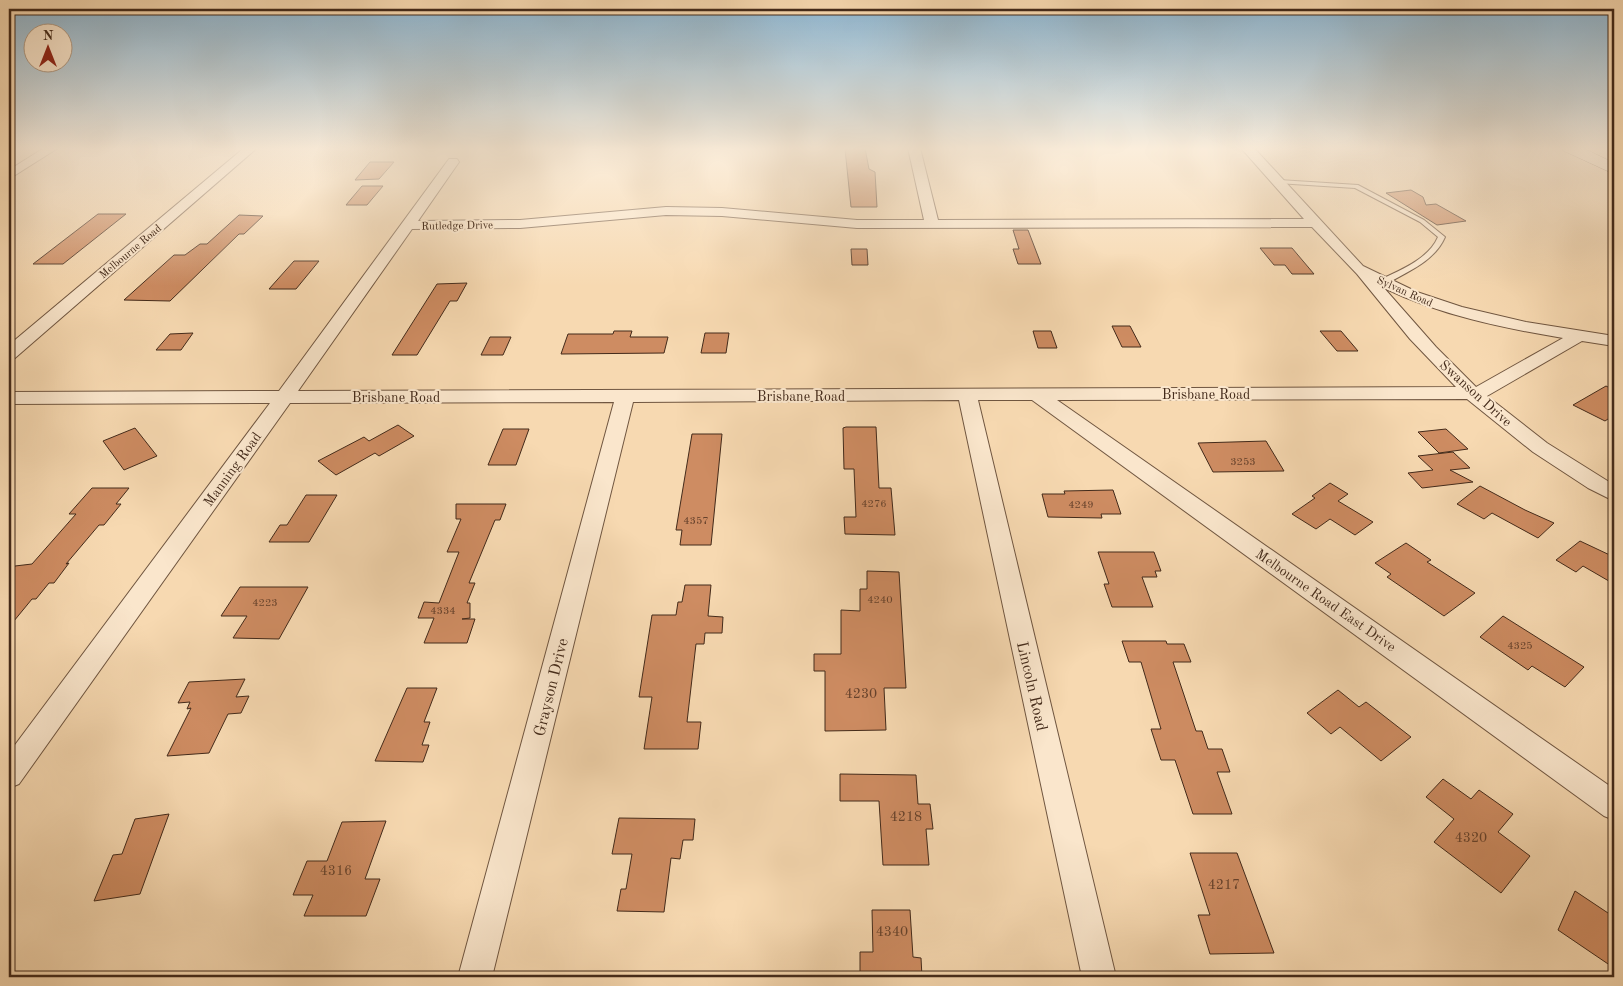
<svg xmlns="http://www.w3.org/2000/svg" width="1623" height="986" font-family="'Old Standard TT',serif">
  <style>
    .building { fill: #ce8c62; stroke: #432a1a }
    .lines { fill: none; stroke-linecap: round; stroke-linejoin: round }
    .lane-casing { stroke: #705640; stroke-width: 2 }
    .street-casing { stroke: #705640; stroke-width: 2 }
    .secondary-casing { stroke: #432a1a; stroke-width: 1 }
    .lane { fill: #fae6cc; fill-rule: evenodd }
    .street { fill: #fae6cc; fill-rule: evenodd }
    .secondary { fill: #fae6cc; fill-rule: evenodd }
    .labels { text-anchor: middle; stroke-width: 4; stroke-linejoin: round; paint-order: stroke }
    .far-street-label { font-size: 11px; fill: #432a1a; stroke: #fae6cc }
    .number-label { font-size: 11px; fill: #66422c }
    .street-label { font-size: 14px; fill: #432a1a; stroke: #fae6cc }
    .near-number-label { font-size: 14px; fill: #66422c }
    .near-street-label { font-size: 16px; fill: #432a1a; stroke: #fae6cc }
  </style>
  <rect width="100%" height="100%" fill="#f7d9b1"/>
  <filter id="stains"><feTurbulence type="fractalNoise" baseFrequency=".004" numOctaves="4"/><feColorMatrix values="0 0 0 0 .2 0 0 0 0 .09 0 0 0 0 .02 0 0 0 .5 -.17"/></filter>
  <radialGradient id="worn" r=".72"><stop offset=".6" stop-color="#630" stop-opacity="0"/><stop offset="1" stop-color="#630" stop-opacity=".3"/></radialGradient>
  <path class="building" d="M847,148H865L869,169L875,172L877,207H851L845,149Z
    M370,162H394L379,179L355,180Z
    M362,186H383L367,205H346Z
    M1411,190L1423,197L1426,205L1436,204L1466,221L1437,225L1386,193Z
    M98,214H126L63,264H33Z
    M239,215L263,216L244,234H239L170,301L124,300L174,255H185L200,244H207Z
    M1013,230H1028L1041,264H1018L1013,249H1019Z
    M1260,248H1292L1314,274H1292L1285,265H1274Z
    M851,249H867L868,265H852Z
    M294,261H319L296,289H269Z
    M467,283L457,301H450L417,355H392L437,284Z
    M1112,326H1130L1141,347H1122Z
    M614,331H632L630,337H668L664,353L561,354L568,334H613Z
    M1033,331H1051L1057,348H1038Z
    M1320,331H1341L1358,351H1337Z
    M193,333L181,350H156L170,334Z
    M705,333H729L726,353H701Z
    M490,337H511L503,355H481Z
    M1606,386L1614,390V415L1605,421L1573,405Z
    M398,425L414,436L379,456L375,453L336,475L318,461L364,437L369,441Z
    M846,427H876L879,488H891L895,535L845,534L844,517H856L854,469H844L843,428Z
    M135,428L157,456L124,470L103,441Z
    M503,429H529L516,465H488Z
    M1446,429L1468,449L1439,453L1418,432Z
    M692,434H722L711,545H680L682,530H676Z
    M1266,441L1284,471L1213,472L1198,443Z
    M1453,452L1470,468L1450,470L1473,482L1422,488L1408,473L1433,470L1418,456Z
    M1330,483L1348,494L1338,501L1373,522L1355,535L1330,519L1316,529L1292,514L1315,498L1312,496Z
    M1480,486L1525,510L1554,523L1538,538L1492,513L1484,519L1457,504Z
    M92,488H129L116,504H121L104,525H99L66,564L69,563L54,583H49L36,599H32L9,627V574L15,566L32,564L76,514H69Z
    M1113,490L1121,514H1101L1102,518L1048,517L1042,494H1065L1064,491Z
    M306,495H337L309,542H269L280,525H287Z
    M456,504H506L500,520H495L469,583H475L467,603H470V618L462,619H475L467,643H424L434,618H418L424,602L439,603L459,552H447L461,519H456Z
    M1580,541L1614,557V584L1583,566L1576,572L1556,560Z
    M1406,543L1431,560L1427,562L1475,593L1444,616L1387,577L1391,574L1375,563Z
    M1098,552H1154L1161,571H1155L1157,577H1142L1153,607H1112L1104,584H1109Z
    M867,571L899,572L906,688H884L886,730L825,731V671H814V654H841V610L860,611V589H867Z
    M685,585H711L708,616L723,617L722,633H705L704,644H696L687,722H701L698,749H644L652,697H639L652,615H676L678,602H682Z
    M240,587H308L279,639L233,638L247,616H221Z
    M1503,616L1584,667L1565,687L1532,666L1528,670L1480,637Z
    M1122,641H1166L1167,644H1184L1191,662H1173L1196,731H1202L1208,749H1222L1230,772H1217L1232,814H1193L1175,760H1161L1151,729H1161L1141,662H1129Z
    M245,679L236,697L249,696L241,713L228,714L209,753L167,756L191,708L187,709L190,702L178,703L189,682Z
    M407,688H437L424,722H430L422,745H429L423,762L375,761Z
    M1338,690L1359,707L1366,702L1411,737L1381,761L1340,727L1331,734L1307,713Z
    M840,774L916,775L918,804H930L933,829H926L929,865H883L879,801H840Z
    M1443,779L1471,799L1479,790L1513,814L1498,832L1530,856L1501,893L1434,842L1454,819L1426,797Z
    M169,814L140,894L94,901L113,855L122,854L135,819Z
    M619,818L695,819L693,840H683L680,859L671,858L664,912L617,911L621,889H626L632,854H612Z
    M386,821L365,879H380L366,916H304L313,895H293L307,861H327L342,822Z
    M1190,853H1237L1274,953L1210,954L1198,915H1210Z
    M1575,891L1614,917V968L1558,930Z
    M872,910H910L913,957L921,958L922,977H860V952H873Z"/>
  <g class="lines">
    <defs>
      <path id="lane" d="M1279,180L1358,185L1424,220L1445,237C1435,261 1407,272 1386,284H1380V280C1400,270 1429,259 1438,237L1420,222L1355,188L1277,183V181Z"/>
      <path id="street" d="M44,148H58L9,179V170Z
        M244,148H257L15,358L9,359V345Z
        M908,148H920L938,220L1304,219L1241,148H1254L1363,266L1417,292L1462,307L1526,322L1614,336V346L1582,341L1487,396L1547,443L1614,485V501L1588,488L1533,452L1467,399L1057,400L1614,789V820L1604,816L1032,400H978L1116,977H1082L959,400L633,402L492,977H458L614,402L290,403L19,784L9,788V753L270,403L9,404V392L279,391L449,159H457L459,162L418,221L520,220L666,207L722,208L857,220H924ZM666,215L722,216L857,228L1312,227L1357,274L1410,339L1456,387L298,391L412,229L520,228ZM1384,288C1440,315 1502,328 1563,338L1476,387L1436,347Z"/>
      <path id="secondary" d="M1562,148H1583L1614,163V174L1564,151Z"/>
    </defs>
    <use href="#lane" class="lane-casing"/>
    <use href="#street" class="street-casing"/>
    <use href="#secondary" class="secondary-casing"/>
    <use href="#lane" class="lane"/>
    <use href="#street" class="street"/>
    <use href="#secondary" class="secondary"/>
  </g>
  <linearGradient id="sky" x2="0" y2="1"><stop stop-color="#8bb6d3"/><stop offset="0.52" stop-color="#fbeedc"/><stop offset="1" stop-color="#fbeedc" stop-opacity="0"/></linearGradient>
  <rect width="1623" height="286" fill="url(#sky)"/>
  <g class="labels">
    <g class="far-street-label">
      <text transform="translate(457 225) rotate(-1)" y="4">Rutledge Drive</text>
      <text transform="translate(130 251) rotate(-40)" y="4">Melbourne Road</text>
      <text transform="translate(1405 291) rotate(24)" y="4">Sylvan Road</text>
    </g>
    <g class="number-label">
      <text x="1243" y="465">3253</text>
      <text x="874" y="507">4276</text>
      <text x="1081" y="508">4249</text>
      <text x="696" y="524">4357</text>
      <text x="880" y="603">4240</text>
      <text x="265" y="606">4223</text>
      <text x="443" y="614">4334</text>
      <text x="1520" y="649">4325</text>
    </g>
    <g class="street-label">
      <text transform="translate(1476 393) rotate(42)" y="5">Swanson Drive</text>
      <text x="1206" y="399">Brisbane Road</text>
      <text x="801" y="401">Brisbane Road</text>
      <text x="396" y="402">Brisbane Road</text>
      <text transform="translate(232 469) rotate(-54)" y="5">Manning Road</text>
      <text transform="translate(1326 600) rotate(35)" y="5">Melbourne Road East Drive</text>
    </g>
    <g class="near-number-label">
      <text x="861" y="698">4230</text>
      <text x="906" y="821">4218</text>
      <text x="1471" y="842">4320</text>
      <text x="336" y="875">4316</text>
      <text x="1224" y="889">4217</text>
      <text x="892" y="936">4340</text>
    </g>
    <g class="near-street-label">
      <text transform="translate(1033 686) rotate(77)" y="6">Lincoln Road</text>
      <text transform="translate(550 687) rotate(-76)" y="6">Grayson Drive</text>
    </g>
  </g>
  <rect width="1623" height="986" fill="none" stroke="#f7d9b1" stroke-width="30"/>
  <rect x="10" y="10" width="1603" height="966" fill="none" stroke="#432a1a" stroke-width="2.5"/>
  <rect x="15" y="15" width="1593" height="956" fill="none" stroke="#432a1a"/>
  <g transform="translate(48 48)"><circle r="24" fill="#fae6cc" stroke="#b19b85"/>
  <path d="M0-4L9 19L0 12L-9 19Z" fill="#8f2418"/>
  <text y="-8" font-size="14" font-weight="bold" text-anchor="middle" fill="#432a1a">N</text>
  </g>
  <rect width="100%" height="100%" filter="url(#stains)"/>
  <rect width="100%" height="100%" fill="url(#worn)"/>
</svg>
